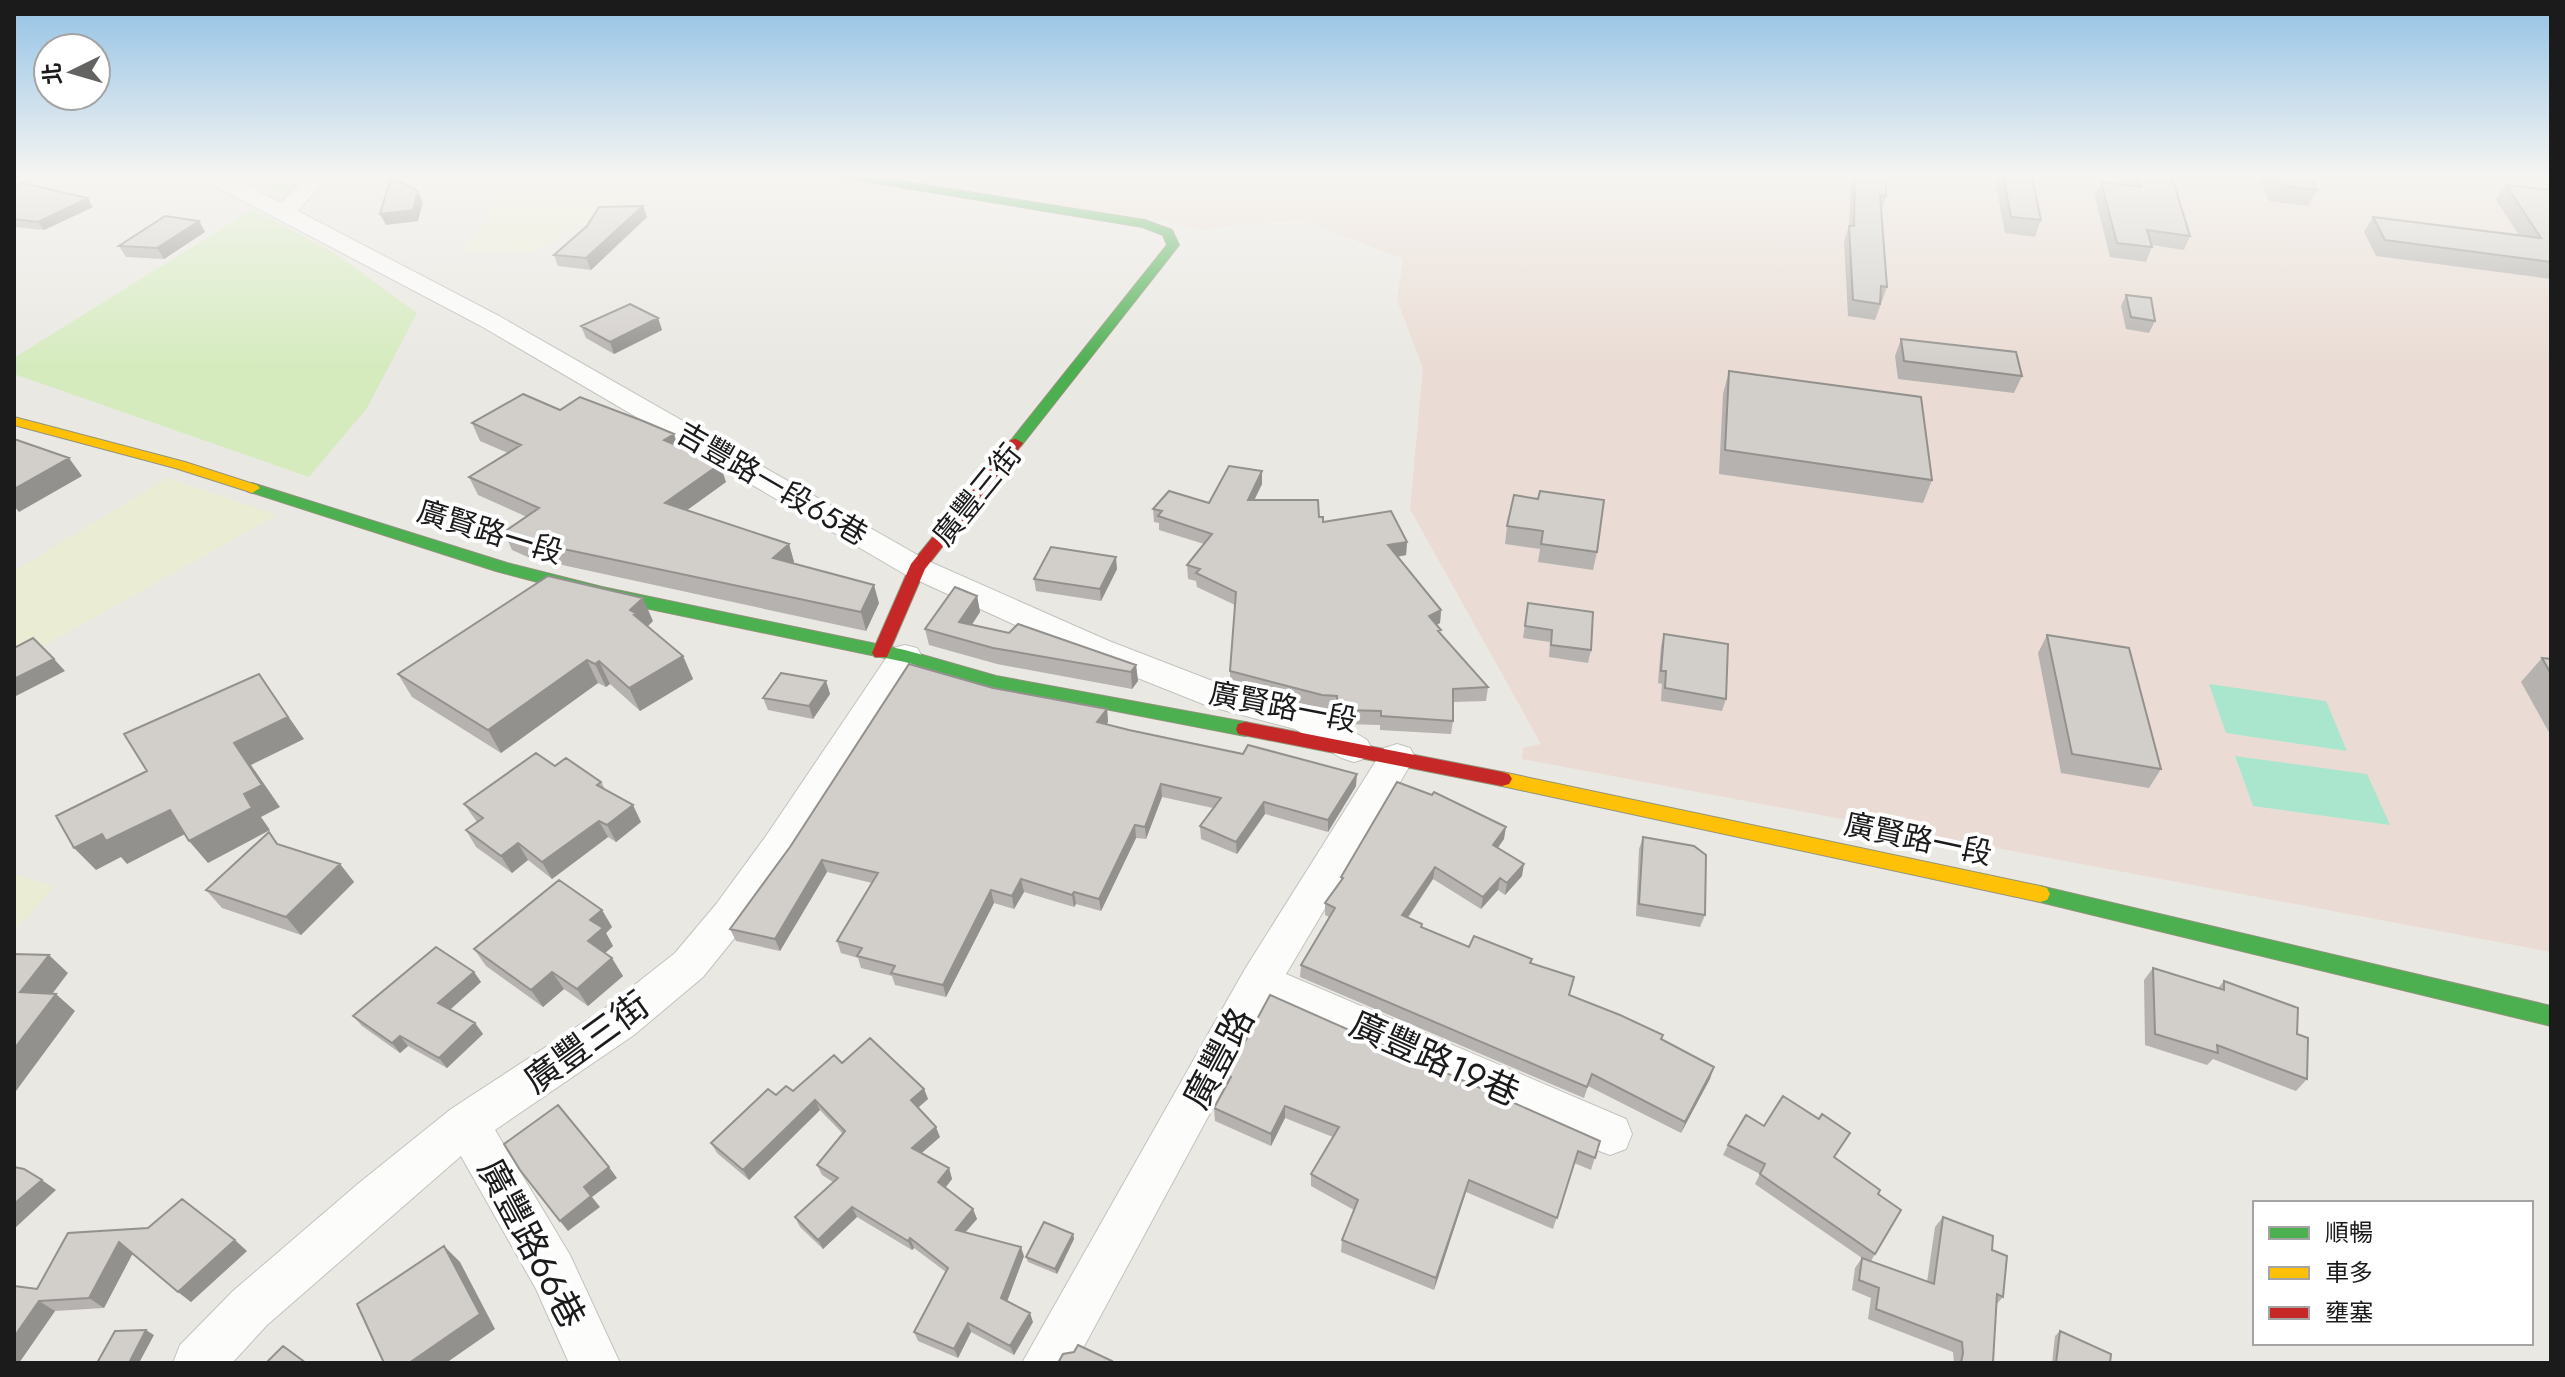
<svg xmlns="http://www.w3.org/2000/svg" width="2565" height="1377" font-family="Jost,'Noto Sans TC',sans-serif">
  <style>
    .military { fill: #eadcd4 }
    .farmland { fill: #ebecd4 }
    .grass { fill: #d5ebbe }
    .pitch { fill: #aae6cd }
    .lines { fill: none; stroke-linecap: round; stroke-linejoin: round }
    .street-casing { stroke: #c2c2bf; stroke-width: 2 }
    .fast-casing { stroke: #91937b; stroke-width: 2 }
    .slow-casing { stroke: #91937b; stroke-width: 2 }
    .jam-casing { stroke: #91937b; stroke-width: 2 }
    .street { fill: #fcfcfb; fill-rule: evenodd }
    .fast { fill: #4caf50; fill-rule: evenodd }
    .slow { fill: #ffc107; fill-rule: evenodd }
    .jam { fill: #c62828; fill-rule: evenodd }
    .wall { fill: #b5b2af }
    .shaded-wall { fill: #93918e }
    .building { fill: #d2cfcb; stroke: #93918e; stroke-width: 2 }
    .labels { text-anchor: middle; stroke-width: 8; stroke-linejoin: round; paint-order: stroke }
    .street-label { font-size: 30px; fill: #1b1b1b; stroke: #fff }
    .near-street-label { font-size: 36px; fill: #1b1b1b; stroke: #fff }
  </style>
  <rect width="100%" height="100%" fill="#eae8e2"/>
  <path class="military" d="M868,174H2551V952L1522,759L1523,748L1541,744L1410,509L1423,368L1397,300L1403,259L1305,221L1251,223L1199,230L1169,222Z"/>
  <path class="farmland" d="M516,174H673L534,251L463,252Z
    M168,478L277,515L26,656L14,658V571Z
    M14,874L54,887L14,931Z"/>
  <path class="grass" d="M239,174H313L289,199Z
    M253,209L336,254L417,313L367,408L309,477L14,374V358Z"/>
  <path class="pitch" d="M2209,684L2326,701L2347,751L2226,733Z
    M2235,756L2367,774L2390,825L2253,806Z"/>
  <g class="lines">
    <defs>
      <path id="street" d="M199,174H225L281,203L309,174H330L298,211L499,316L928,561L1109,641L1228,687L1318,710L1367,740L1372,749L1367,758L1354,762L1341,758L1295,729L1208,706L1085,657L906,575L481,326L202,179Z
        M905,645L917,648L922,656L917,664L792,858L745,925L703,977L634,1035L495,1130L570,1255L620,1363H569L536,1289L461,1156L267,1325L232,1363H173L180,1345L233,1291L359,1183L451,1109L604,1009L675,953L717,903L766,836L893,648Z
        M1397,744L1410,748L1415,757L1286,974L1626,1119L1632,1134L1626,1149L1610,1155L1594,1149L1269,1004L1075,1363H1022L1245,969L1384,748Z"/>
      <path id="fast" d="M833,174H857L1145,220L1172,230L1179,245L1021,446L1016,447L1009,443L1167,245L1163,235L1142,227L839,177Z
        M252,483L507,563L602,587L905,650L996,676L1245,722L1252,724L1254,729L1252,734L1245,736L996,688L905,662L602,599L496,571L247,491L244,488Z
        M2040,886L2551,1006V1026L2040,902L2033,900L2030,894L2033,888Z"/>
      <path id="slow" d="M14,417L185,462L257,485L260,488L252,493L247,491L175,468L14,425Z
        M1502,772L2040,886L2047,888L2050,894L2047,900L2040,902L1502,786L1495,784L1492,779L1495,774Z"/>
      <path id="jam" d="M1016,439L1023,443L925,569L887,657H875L872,653L911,564L1011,440Z
        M1245,722L1502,772L1509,774L1512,779L1509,784L1502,786L1238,734L1236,729L1238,724Z"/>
    </defs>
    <use href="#street" class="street-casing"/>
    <use href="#fast" class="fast-casing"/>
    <use href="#slow" class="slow-casing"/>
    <use href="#jam" class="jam-casing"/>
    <use href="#street" class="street"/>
    <use href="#fast" class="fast"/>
    <use href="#slow" class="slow"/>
    <use href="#jam" class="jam"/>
  </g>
  <path class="wall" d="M1851,174H1886V196L1881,212L1887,287L1875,320L1848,316L1844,241L1849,226Z
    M1994,174H2031L2041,220L2035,237L2005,233Z
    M2128,174H2171L2190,236L2184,250L2152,245V247L2146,262L2110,257L2095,196L2101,182L2131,185Z
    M2258,174H2309L2317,190L2308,206L2269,201Z
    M2506,185L2551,190V279L2376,256L2364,232L2373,217L2519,235L2496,200Z
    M14,187L93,207L44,230L14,227Z
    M643,206L647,217L591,270L558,266L554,255L587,226Z
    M199,221L205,232L164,259L126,257L119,246Z
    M2126,295L2155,321L2149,333L2126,329L2121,306Z
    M658,318L662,330L614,354L586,338L581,326Z
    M1901,339L2022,376L2014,393L1898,379L1895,356Z
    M1729,371L1932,480L1923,503L1719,474L1723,394Z
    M560,410L678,446L726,482L687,510L789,544L794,562L793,563L879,603L866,631L530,558L512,550L504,532L527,517L478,495L469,477L508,453L480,441L472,423Z
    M1262,484L1254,500L1319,517L1323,522L1407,542L1406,555L1398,557L1441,610L1440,623L1437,625L1440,634L1488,687L1486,701L1453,702V721L1451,734L1380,730V725L1346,724L1337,718V709H1322L1230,684V671L1235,605L1197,587L1196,581L1188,579L1187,565L1204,544L1159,530V523L1154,522L1153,509L1209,503Z
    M1538,499L1597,552L1593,570L1538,562L1540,549L1505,544L1507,526Z
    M1117,569L1101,601L1036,591L1034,579Z
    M977,596L980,612L972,625L1136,665L1138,681L1132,689L997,664L929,645L925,629Z
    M1528,603L1591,650L1588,663L1549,657L1550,642L1523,638Z
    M653,621L647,626L683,656L693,679L640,711L610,684L606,687L598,683L501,753L412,697L398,674Z
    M1664,634L1726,699L1722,711L1661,701L1662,684L1658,683L1661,646Z
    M2047,635L2161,769L2149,788L2061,773L2038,653Z
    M2542,658L2551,659V736L2521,682Z
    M826,681L830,694L813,719L768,710L763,698Z
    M993,688L1107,709L1108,722L1106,724L1356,786L1328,832L1265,814L1237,854L1201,839L1200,826L1213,808L1162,797L1146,839L1136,838L1101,911L1076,904L1074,907L1024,892L1014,909L994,903L946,997L895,985L892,976L861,968L858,958L841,953L837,941L872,883L827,872L780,951L736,941L730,929Z
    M555,766L601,782L605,789L641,822L616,842L608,837L552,879L528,860L512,873L476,847L466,830L477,822L464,804Z
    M269,832L279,845L340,864L354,882L301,935L222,908L206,890Z
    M1643,837L1705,915L1700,927L1636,916L1639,849Z
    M1504,839L1498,848L1522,876L1505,895L1498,890L1481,909L1433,879L1408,918L1422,927L1469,947L1532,959L1531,963L1569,996L1661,1039L1714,1067L1681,1133L1588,1086L1584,1098L1300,977L1301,965L1329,917L1325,915V903L1341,881V877Z
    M602,910L612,927L606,933L613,946L605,953L623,976L588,1006L564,989L543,1007L486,966L474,949Z
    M2153,968L2218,988L2224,981L2297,1034L2307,1079L2296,1091L2213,1059L2207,1065L2145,1045L2144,980Z
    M474,972L481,982L450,1010L475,1023L483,1034L447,1068L408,1046L400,1053L362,1026L353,1016Z
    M842,1063L924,1089L928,1099L918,1108L940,1137L921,1153L949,1168L952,1179L945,1188L973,1209L977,1219L966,1232L1024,1256L1007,1301L1033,1322L1014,1355L971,1332L958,1358L918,1341L914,1332L946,1272L914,1248L912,1250L857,1217L823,1249L800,1227L795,1217L833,1182L822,1175L817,1165L843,1134L820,1110L749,1180L717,1153L711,1143L776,1095L793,1091Z
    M1227,1075L1600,1141L1591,1170L1574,1163L1553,1229L1466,1192L1434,1290L1341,1252L1342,1240L1354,1210L1311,1186V1174L1333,1137L1285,1118L1271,1146L1215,1121L1214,1108L1227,1084Z
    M1764,1126L1834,1157L1878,1194L1875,1254L1871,1261L1927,1282L1935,1227L1943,1217L1992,1250L2003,1297L1996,1305L1993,1362L1995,1363H1954L1953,1352L1868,1319L1871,1298L1852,1290L1855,1268L1862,1258L1755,1184L1760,1174L1723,1155L1728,1145Z
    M68,1233L247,1251L191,1302L132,1254L104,1308L55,1311L19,1363L37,1289Z
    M1073,1234L1074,1239L1057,1274L1028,1262L1026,1257Z
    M2060,1331L2110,1363H2052L2055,1336Z"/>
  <path class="shaded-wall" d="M418,191L423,202L418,221L386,225L380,214Z
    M88,198L93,207L44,230L38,222Z
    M643,206L647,217L591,270L586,258Z
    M199,221L205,232L164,259L157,248Z
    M658,318L662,330L614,354L610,342Z
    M674,434L680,452L664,440Z
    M69,458L82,476L19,512L14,506V489Z
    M720,464L726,482L672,521L665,503Z
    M1262,471V484L1248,513V500Z
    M1407,542L1406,555L1387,558L1388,545Z
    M789,544L794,562L779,576L773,558Z
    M1116,557L1117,569L1101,601L1100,589Z
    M874,585L879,603L866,631L861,612Z
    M977,596L980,612L962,639L959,622Z
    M643,598L653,621L644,630L630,610Z
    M1441,610L1440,623L1427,629L1429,616Z
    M683,656L693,679L640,711L629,688Z
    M54,659L65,671L14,697V679Z
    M587,660L598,683L501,753L488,730Z
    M599,661L610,684L606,687L595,664Z
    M1136,665L1138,681L1132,689L1131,672Z
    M259,674L304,739L251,765L280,807L261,817L270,830L208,863L189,841L244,794L234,743Z
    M826,681L830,694L813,719L809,706Z
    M1107,709L1108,722L1099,734L1097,722Z
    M1357,774L1356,786L1328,832V820Z
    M1161,784L1162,797L1146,839L1145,827Z
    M1264,802L1265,814L1237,854L1236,842Z
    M633,805L641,822L616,842L607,825Z
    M170,810L189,832L127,864L121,857L96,870L74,848L102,834Z
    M599,821L608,837L552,879L542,862Z
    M1135,825L1136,838L1101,911L1099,899Z
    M1506,827L1504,839L1491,857L1493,845Z
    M518,843L528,860L512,873L501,856Z
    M822,860L827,872L780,951L775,939Z
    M340,864L354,882L301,935L286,917Z
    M1524,864L1522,876L1505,895L1507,883Z
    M1435,867L1433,879L1401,927L1402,915Z
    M1500,878L1498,890L1481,909L1483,897Z
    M1021,879L1024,892L1014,909L1012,896Z
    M991,890L994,903L946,997L943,985Z
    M1074,892L1076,904L1074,907L1072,895Z
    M602,910L612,927L606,933L613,946L598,959L588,941L590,920Z
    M49,955L68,973L40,1010L20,992Z
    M612,958L623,976L588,1006L577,989Z
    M474,972L481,982L446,1013L438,1003Z
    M552,972L564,989L543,1007L531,990Z
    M56,994L75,1011L16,1091L14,1090V1049Z
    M475,1023L483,1034L447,1068L439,1058Z
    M400,1036L408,1046L400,1053L392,1043Z
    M1714,1067L1710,1079L1681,1133L1685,1122Z
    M924,1089L928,1099L915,1110L911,1100Z
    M815,1100L820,1110L749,1180L743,1170Z
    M1285,1106V1118L1271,1146V1134Z
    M936,1127L940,1137L916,1158L912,1148Z
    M609,1167L617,1178L592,1197L600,1207L568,1231L560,1221L584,1187Z
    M949,1168L952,1179L942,1192L938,1182Z
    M42,1180L56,1190L14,1229V1204Z
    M1469,1180L1466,1192L1434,1290L1436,1278Z
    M852,1207L857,1217L823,1249L818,1240Z
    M973,1209L977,1219L959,1239L956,1230Z
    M1073,1234L1074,1239L1057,1274L1055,1269Z
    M910,1238L914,1248L912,1250L908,1241Z
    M235,1240L247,1251L191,1302L178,1292Z
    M119,1242L133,1253L104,1308L89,1298Z
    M444,1246L460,1262L495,1329L446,1363H409Z
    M1021,1247L1024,1256L1005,1307L1001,1298Z
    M39,1301L55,1311L19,1363H14V1337Z
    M1030,1313L1033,1322L1014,1355L1010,1346Z
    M968,1323L971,1332L958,1358L954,1349Z
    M146,1330L154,1335L139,1363H129Z"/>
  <path class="building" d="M1855,174H1886V196L1880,195L1887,287L1881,286L1880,304L1853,300L1849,226H1854Z
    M2003,174H2031L2041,220L2011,217Z
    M2137,174H2171L2190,236L2147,230L2152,247L2117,243L2101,182L2141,187Z
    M2273,174H2309L2317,190L2278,185Z
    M391,177L418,191L413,210L380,214Z
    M22,183L88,198L38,222L14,219V187Z
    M2506,185L2551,190V262L2385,240L2373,217L2541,238Z
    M643,206L586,258L554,255L587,226L599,207Z
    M165,216L199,221L157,248L119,246Z
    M2126,295L2151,298L2155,321L2131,317Z
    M630,304L658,318L610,342L581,326Z
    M1901,339L2016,352L2022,376L1904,361Z
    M1729,371L1921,397L1932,480L1725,450Z
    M523,394L560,410L580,397L643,421L674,434L664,440L720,464L665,503L789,544L773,558L874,585L861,612L521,540L504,532L539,508L469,477L521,445L472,423Z
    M14,439L69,458L14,489Z
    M1229,466L1262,471L1248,500H1318L1319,517H1323V522L1391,511L1407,542L1388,545L1441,610L1429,616L1441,630L1438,631L1488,687L1453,689V721L1381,716V711L1347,710L1337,704V696L1322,695L1230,671L1236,592L1196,573L1200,569L1187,565L1212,534L1158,516L1162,511L1153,509L1169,491L1209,503Z
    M1540,491L1604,500L1597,552L1541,544L1543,531L1507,526L1514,495L1538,499Z
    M1051,547L1116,557L1100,589L1034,579Z
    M548,576L643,598L630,610L637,614L634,615L683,656L629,688L599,661L595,664L587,660L488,730L398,674Z
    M955,587L977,596L959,622L1009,633L1018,624L1136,665L1131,672L993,648L925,629Z
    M1528,603L1593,612L1591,650L1551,645L1552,630L1525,626Z
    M1664,634L1728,644L1726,699L1665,688L1666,671H1661Z
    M2047,635L2129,648L2161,769L2072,754Z
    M33,638L54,659L14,679V648Z
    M2542,658L2551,659V674Z
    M909,664L993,688L1107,709L1097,722L1129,730L1243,754L1248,745L1357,774L1328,820L1264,802L1236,842L1200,826L1221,798L1161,784L1145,827L1135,825L1099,899L1074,892L1072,895L1021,879L1012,896L991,890L943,985L891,973L895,966L857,956L862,948L837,941L878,873L822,860L775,939L730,929L790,847Z
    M781,673L826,681L809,706L763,698Z
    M259,674L288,717L234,743L262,785L244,794L252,808L189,841L170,810L106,841L102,834L74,848L56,816L147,771L124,734Z
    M536,753L555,766L566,758L601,782L597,785L633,805L607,825L599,821L542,862L518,843L501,856L466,830L483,818L464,804Z
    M1397,782L1432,795L1434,792L1506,827L1493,845L1524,864L1507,883L1500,878L1483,897L1435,867L1402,915L1422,924L1421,927L1469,947L1474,936L1532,959L1530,963L1574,977L1569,995L1620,1015L1663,1035L1661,1039L1714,1067L1685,1122L1592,1074L1587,1087L1301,965L1335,908L1325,903L1343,878L1341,877Z
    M269,832L277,844L340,864L286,917L206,890Z
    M1643,837L1694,846L1706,855L1705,915L1639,904Z
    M559,880L602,910L590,920L603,928L588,941L612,958L577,989L552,972L531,990L474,949Z
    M436,947L474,972L438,1003L475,1023L439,1058L400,1036L392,1043L353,1016Z
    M14,954L49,955L20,992L56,994L14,1049Z
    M2153,968L2224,990V981L2298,1008L2297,1034L2308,1038L2307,1079L2217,1045L2218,1053L2155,1034Z
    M1270,995L1600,1141L1595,1158L1578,1151L1557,1218L1469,1180L1436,1278L1342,1240L1358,1200L1311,1174L1339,1127L1285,1106L1271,1134L1214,1108L1231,1077L1227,1075Z
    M870,1038L924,1089L911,1100L936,1127L912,1148L949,1168L938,1182L973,1209L956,1230L1021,1247L1001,1298L1030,1313L1010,1346L968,1323L954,1349L914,1332L948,1268L910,1238L908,1241L852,1207L818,1240L795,1217L838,1178L817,1165L845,1131L815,1100L743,1170L711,1143L768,1089L776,1095L786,1086L793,1091L834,1055L842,1063Z
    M1783,1096L1819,1119L1822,1114L1850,1133L1834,1157L1880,1190L1878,1194L1901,1210L1875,1254L1760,1174L1765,1164L1728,1145L1746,1115L1764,1126Z
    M558,1105L609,1167L584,1187L591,1196L560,1221L520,1170L504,1144Z
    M14,1167L24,1169L42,1180L14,1204Z
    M182,1199L235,1240L178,1292L119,1242L89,1298L39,1301L14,1337V1286L37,1289L68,1233L148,1228Z
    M1943,1217L1993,1236L1992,1250L2007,1256L2003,1297L1997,1294L1993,1362L1995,1363H1961L1963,1353L1962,1342L1876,1309L1879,1288L1859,1280L1862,1258L1934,1284Z
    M1044,1222L1073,1234L1055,1269L1026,1257Z
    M444,1246L480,1314L409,1363H384L357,1304Z
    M146,1330L129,1363H97L115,1331Z
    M2060,1331L2111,1354L2110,1363H2056Z
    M1078,1345L1112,1361L1111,1363H1058L1063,1354L1074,1352Z
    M283,1346L306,1363H266Z"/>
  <linearGradient id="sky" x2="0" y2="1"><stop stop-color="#93c2e5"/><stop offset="0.48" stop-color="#f6f5f2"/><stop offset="1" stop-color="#f6f5f2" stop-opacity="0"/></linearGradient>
  <rect width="2565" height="366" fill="url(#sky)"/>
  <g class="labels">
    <g class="street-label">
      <text transform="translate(772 484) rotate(30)" y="10">吉豐路一段65巷</text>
      <text transform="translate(977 495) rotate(-51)" y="10">廣豐三街</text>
      <text transform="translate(490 532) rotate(17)" y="10">廣賢路一段</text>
      <text transform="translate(1283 707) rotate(11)" y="10">廣賢路一段</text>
      <text transform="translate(1918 839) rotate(12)" y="10">廣賢路一段</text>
    </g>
    <g class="near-street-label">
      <text transform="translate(586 1042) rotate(-36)" y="13">廣豐三街</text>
      <text transform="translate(1218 1058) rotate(-62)" y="13">廣豐路</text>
      <text transform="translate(1435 1058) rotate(24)" y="13">廣豐路19巷</text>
      <text transform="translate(532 1243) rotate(62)" y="13">廣豐路66巷</text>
    </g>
  </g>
  <rect width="2565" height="1377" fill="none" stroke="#1b1b1b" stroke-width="32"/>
  <rect x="2253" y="1201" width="280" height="144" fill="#ffffff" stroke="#a4a4a4" stroke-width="2"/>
  <rect x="2269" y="1227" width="40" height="12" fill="#4caf50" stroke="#a4a4a4" stroke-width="2"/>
  <text x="2325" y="1241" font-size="24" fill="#1b1b1b">順暢</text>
  <rect x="2269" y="1267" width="40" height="12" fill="#ffc107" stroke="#a4a4a4" stroke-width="2"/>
  <text x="2325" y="1281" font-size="24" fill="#1b1b1b">車多</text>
  <rect x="2269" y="1307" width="40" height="12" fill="#c62828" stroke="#a4a4a4" stroke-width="2"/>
  <text x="2325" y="1321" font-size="24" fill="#1b1b1b">壅塞</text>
  <g transform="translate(72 72) rotate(265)"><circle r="38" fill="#ffffff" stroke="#a4a4a4" stroke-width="2"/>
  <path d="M0-6L14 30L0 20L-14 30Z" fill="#636361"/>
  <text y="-12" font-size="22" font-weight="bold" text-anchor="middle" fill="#1b1b1b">北</text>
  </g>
</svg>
